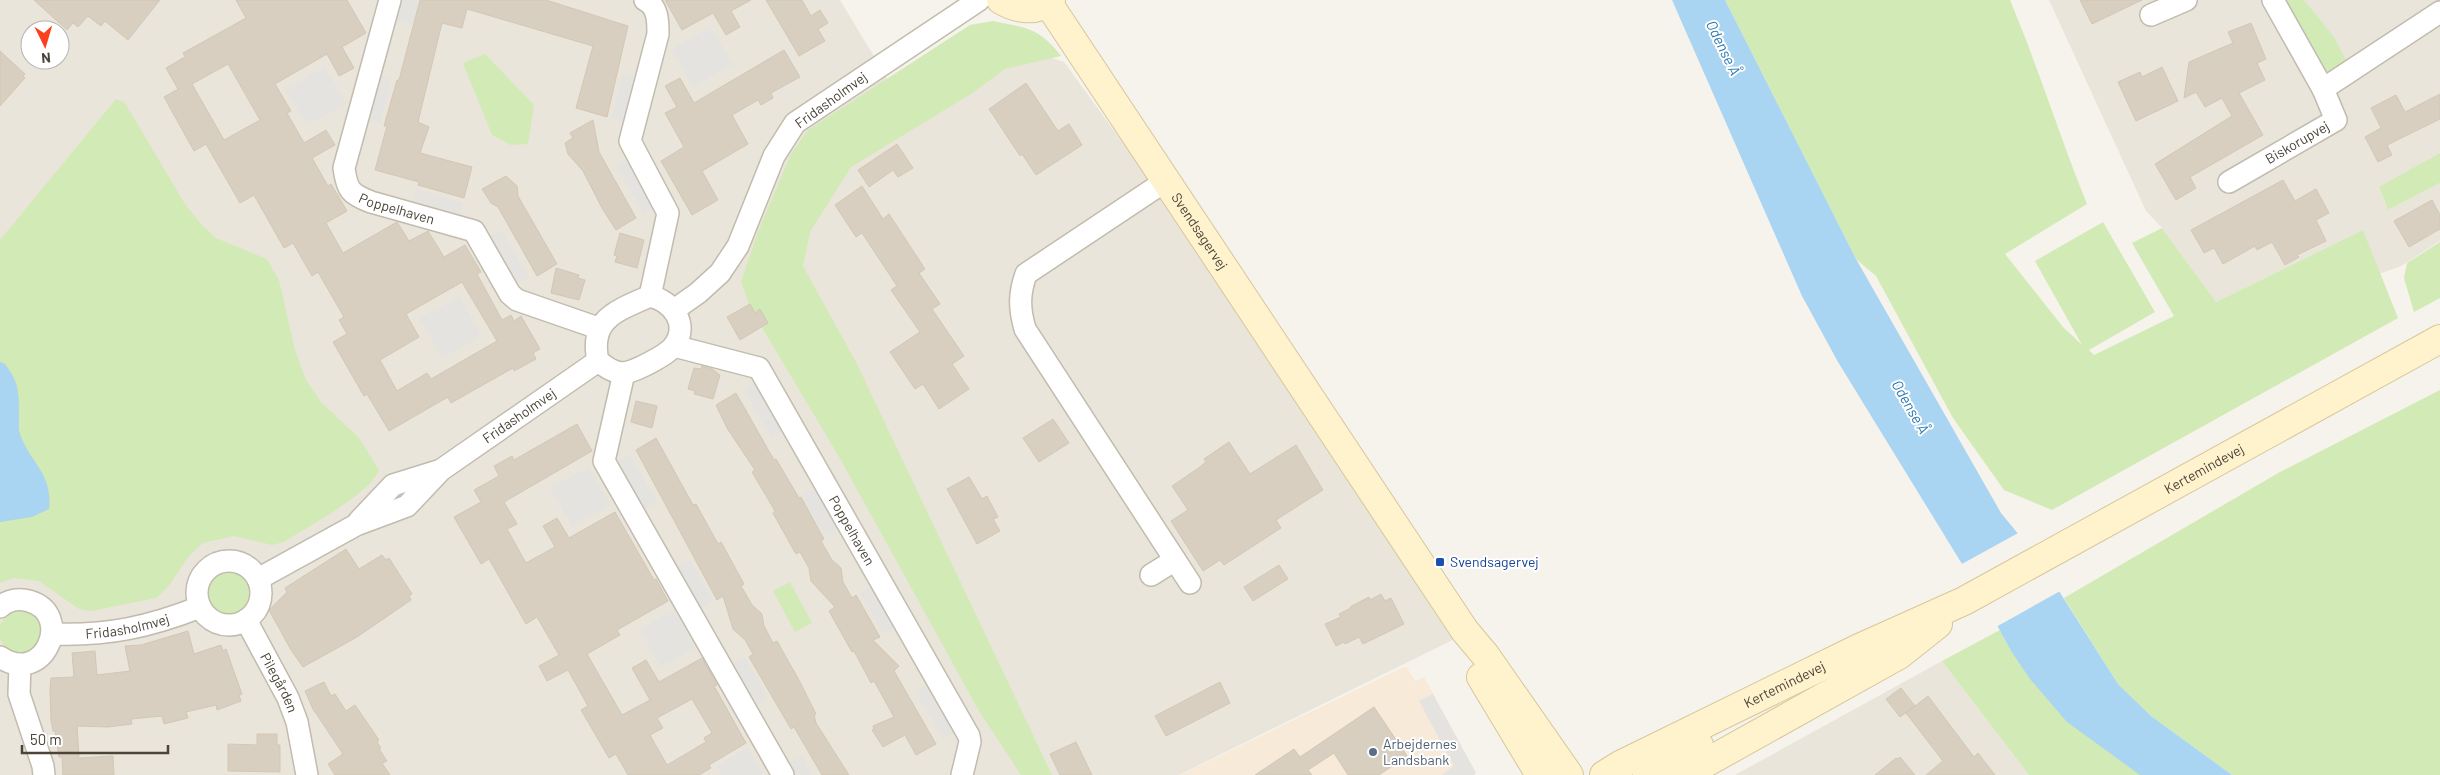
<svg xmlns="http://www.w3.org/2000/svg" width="2440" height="775" font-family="Barlow,sans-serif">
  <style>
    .residential { fill: #eae5da; fill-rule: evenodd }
    .commercial { fill: #f7ead8 }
    .green { fill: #d2eab5 }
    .parking { fill: #e5e3e0 }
    .water { fill: #a9d4f2 }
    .pier { fill: #f6f3ec }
    .building { fill: #d8cfc1; stroke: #d3c7b4; fill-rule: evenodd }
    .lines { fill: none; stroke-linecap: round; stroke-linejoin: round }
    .street-casing { stroke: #c2bbae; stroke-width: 24 }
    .secondary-casing { stroke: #d6c79b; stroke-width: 30 }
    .street { stroke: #fff; stroke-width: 21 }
    .secondary { stroke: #fff3cd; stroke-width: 28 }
    .transit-dot { fill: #1a4fb4; stroke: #fff; stroke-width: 2 }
    .service-dot { fill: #5c6f8a; stroke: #fff; stroke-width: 2 }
    .labels { text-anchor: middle; stroke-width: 4; stroke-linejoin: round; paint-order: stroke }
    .street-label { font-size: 14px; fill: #4b4439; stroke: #fff }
    .transit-label { font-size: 14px; fill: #164399; stroke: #fff; text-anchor: start }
    .service-label { font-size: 14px; fill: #4e5e75; stroke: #fff; text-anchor: start }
    .water-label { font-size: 15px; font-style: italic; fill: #2e7ab2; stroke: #fff }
  </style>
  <rect width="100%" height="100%" fill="#f6f3ec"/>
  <path class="residential" d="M0,0H840L896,93L1006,43L1064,62L1477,628L1179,775H0ZM30,30H60V60H30Z
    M2049,0H2440V153L2379,188L2388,210L2440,183V241L2401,266L2379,274L2363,230L2216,302L2162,228L2146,211Z
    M1942,661L2029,775H1735Z"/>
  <path class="commercial" d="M1406,666L1415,681L1424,677L1476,773L1474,775H1180Z"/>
  <path class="green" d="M1725,0H2010C2038,67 2060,137 2087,204L2005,254L2063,327L2082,345L2035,261L2103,222L2155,312L2089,350L2094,355L2174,316L2132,243L2162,228L2216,302L2363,230L2398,318L2052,510L2004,490L1953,418L1876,276L1856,259Z
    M2283,0H2304L2334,37L2347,62L2331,72L2319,70Z
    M993,21C1026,28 1039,27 1061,56L1005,69L971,94L851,167L810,232L803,266L857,364L1052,775H1021L979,711L838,455L751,309L741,282L757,234L791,154L808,130L970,25Z
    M485,54L534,105L528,144L511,145L492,135L463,63Z
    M116,99L125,103L185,204L201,224L216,238L267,259L279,280L295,350L306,380L321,402L359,438L379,470C371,493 306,528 284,542L272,545L234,536L203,543L189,556L168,587L156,598L91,611L79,609L39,581L14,578L0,583V240Z
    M2440,153V183L2388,210L2379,187Z
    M2440,242V298L2414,312L2404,278L2407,263Z
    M2440,390V775H2232L2151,716L2118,684L2064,598L2280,472Z
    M207 593a22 22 0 1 1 44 0a22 22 0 1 1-44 0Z
    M790,582L812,623L795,632L773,591Z
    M-1 632a21 21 0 1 1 42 0a21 21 0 1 1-42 0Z
    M2000,630L2011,651L2141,775H2029L1942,661Z"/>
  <path class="parking" d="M400,0H419L413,25L395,20Z
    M711,27L733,64L693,87L671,49Z
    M325,67L346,104L307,125L285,89Z
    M622,74L634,76L623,122L611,119Z
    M379,75L391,78L381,123L368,120Z
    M628,158L655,207L643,213L616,165Z
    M416,189L463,203L460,214L413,202Z
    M502,230L529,278L516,285L488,237Z
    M460,297L481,336L442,358L419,318Z
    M758,381L785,429L771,437L743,389Z
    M630,454L657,502L642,510L614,462Z
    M589,467L611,506L572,526L550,488Z
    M817,487L840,528L825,536L801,495Z
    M690,560L714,601L699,610L674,568Z
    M874,584L898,626L883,634L860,592Z
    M674,610L696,648L661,667L639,629Z
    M745,657L768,699L754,707L729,665Z
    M930,683L958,731L943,739L915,691Z
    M1433,694L1476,773L1474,775H1441L1454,766L1419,701Z
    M748,748L764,775H721L716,766Z
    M802,756L812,775H793L787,764Z"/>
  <path class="water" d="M1672,0H1725L1856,259L2001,513L2038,558L2118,684L2151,716L2232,775H2140L2067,722L2030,679L2011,651L1978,590L1838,362L1802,296Z
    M0,362L5,364C19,382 19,393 19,415C19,421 18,429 20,434C30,463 53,473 49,509L32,517L0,522Z"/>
  <path class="pier" d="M2020,532L2040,556L2062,590L1996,627L1960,565Z"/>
  <path class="building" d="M34,0H160L128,40L105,21L101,26L88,16L78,27L73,23L67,30Z
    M236,0H347L366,33L342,47L354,68L339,76L327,54L275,84L291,111L287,113L304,143L326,130L335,145L312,158L328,186L331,184L347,211L326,223L343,253L397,222L409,241L428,231L444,257L465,245L481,272L477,274L502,320L511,315L514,321L521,316L540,349L533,353L536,359L514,371L513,368L451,403L448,397L389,431L367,394L364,396L333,342L347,334L339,320L344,317L318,272L312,276L293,243L284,248L254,195L240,203L206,144L194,151L164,97L178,89L166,68L185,57L183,53L246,18ZM228,64L260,120L224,140L192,84ZM462,282L497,341L431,379L427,373L397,391L380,360L419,337L406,314Z
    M420,0H546L628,26L607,117L576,108L593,46L467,9L462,28L442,23L418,122L429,127L420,153L472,167L464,198L418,185L419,182L375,170L387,126H384L397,80H399Z
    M665,0H751L731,11L740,27L726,35L713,13L682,30Z
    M766,0H802L811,16L820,10L828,23L818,29L825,41L799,56Z
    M2080,0H2142L2092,24Z
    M2251,23L2266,59L2257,63L2265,80L2239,93L2263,135L2190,177L2196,188L2176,200L2155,164L2232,116L2222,98L2205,107L2196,92L2184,98L2189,62L2233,43L2228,32Z
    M784,50L800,77L771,93L773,98L761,105L758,100L732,115L748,144L702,171L718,200L692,215L661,161L684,147L665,113L677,107L665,86L680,78L694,103Z
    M0,51L25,74L23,76L25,78L0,106Z
    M2162,67L2178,101L2136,121L2118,82L2140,72L2142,77Z
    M1026,83L1058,131L1069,124L1082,145L1036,175L1022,154L1020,156L989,109Z
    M2440,94V119L2387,145L2392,155L2378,162L2365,137L2381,128L2371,108L2396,95L2405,112Z
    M593,120L599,152L636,218L616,230L602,208L583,171L568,154L565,143L573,138L570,133Z
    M897,144L913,168L898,177L893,170L869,187L858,170Z
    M506,176L517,186L518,196L557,264L537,276L498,207L491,203L482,189Z
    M2283,180L2295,201L2316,189L2329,213L2316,220L2326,241L2297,255L2299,257L2285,265L2272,242L2257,250L2255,246L2223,264L2214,248L2204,253L2191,230Z
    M862,186L883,219L889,214L925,269L919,273L940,304L932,309L964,356L952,364L969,389L939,409L923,384L915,389L890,352L920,332L891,290L897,286L862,233L856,237L835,205Z
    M2432,200L2440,215V229L2409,247L2394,221Z
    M620,233L644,240L637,268L615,262L617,256L614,255Z
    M556,268L579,275L578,278L585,280L579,300L551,293Z
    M750,304L755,313L760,309L768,323L740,340L727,317Z
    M702,366L712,369L720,375L713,399L694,394L695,391L688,389L694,368L701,369Z
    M736,393L774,460L776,459L799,498L801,497L824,539L821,541L832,560L841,568L843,582L852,598L856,595L880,637L873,640L899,666L894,671L936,744L916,755L905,735L883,747L872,730L874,729L873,726L894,717L874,681L871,683L854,651L852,652L829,611L835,607L811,581L809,568L800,552L796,554L773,513L775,511L752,472L755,470L727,428L716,405Z
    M636,401L657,406L652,428L631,422Z
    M1053,419L1069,443L1039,462L1023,438Z
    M577,424L592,451L504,502L517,524L507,529L526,563L555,547L543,526L557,518L569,538L615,512L654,580L656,579L668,601L617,630L620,635L587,654L622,715L650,700L632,668L646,660L659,682L702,658L717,685L714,686L746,743L709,765L711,768L699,775H628L616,754L609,758L581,710L588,706L568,670L547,681L539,666L559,655L537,617L526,624L489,559L481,564L454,517L481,502L474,490L499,476L494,466L512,456L514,460ZM692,699L712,733L704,738L706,742L667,765L650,735L663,728L657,718Z
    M656,438L693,505L696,504L718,544L721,542L744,584L741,586L752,605L762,614L764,626L773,643L777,641L800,682L816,714L814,715L816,723L849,775H822L794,727L791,729L749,657L753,654L745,640L733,629L723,596L717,600L636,450Z
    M1229,442L1250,474L1296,445L1323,490L1276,520L1281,528L1224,565L1220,560L1203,571L1171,521L1188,510L1172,486L1200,467L1206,462L1204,459Z
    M969,477L982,499L987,496L998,517L993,519L1000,531L977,544L947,489Z
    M346,549L359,569L382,555L386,560L389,558L412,594L409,596L411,600L357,637L303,667L291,650L269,610L287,592L285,588Z
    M1279,565L1288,579L1253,601L1244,587Z
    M1381,594L1385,601L1391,598L1404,624L1363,644L1359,637L1345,644L1344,642L1336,646L1325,624L1341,617L1339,614L1351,608L1350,607L1369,597L1370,600Z
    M188,631L194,654L221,645L223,651L226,649L242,694L239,695L241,701L217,710L216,705L186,712L188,718L164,724L162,716L131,719L132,724L108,727L77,726L79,758L113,756L114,775H63L62,757H59L55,731H53L51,720L50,689L51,678L74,677L72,653L95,651L97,675L130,671L125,646L141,645Z
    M324,682L331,696L335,694L346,711L355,705L379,740L377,742L381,748L379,749L387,761L382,763L390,775H335L328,764L343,754L313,709L305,691Z
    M1220,682L1230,703L1166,736L1155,716Z
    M1901,688L1915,706L1900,717L1886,699Z
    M1928,696L1974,757L1978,753L1995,775H1926L1943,761L1906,713Z
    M1374,707L1407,756L1379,775H1348L1334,753L1308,770L1312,775H1255L1294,749L1300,757Z
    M257,734H277V745H280V772L228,771V744L257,745Z
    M1076,742L1092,775H1060L1050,754Z
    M1900,757L1915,775H1875L1896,758L1898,759Z"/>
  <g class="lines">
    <defs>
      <g id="street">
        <path id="s1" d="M390,0L344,168C347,190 350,194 371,202L474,231L510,294L517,300L598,328"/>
        <path d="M645,0C658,6 658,21 658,34L630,141L668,213L650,296"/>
        <path d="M2151,15L2186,0"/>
        <path d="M2323,89L2440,12"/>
        <path d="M1167,180L1026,274C1019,294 1019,308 1025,329L1190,583"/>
        <path id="s2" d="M2229,182L2336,120L2323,89L2273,0"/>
        <path d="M650,296C672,301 690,324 674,346C667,355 633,373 622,373C612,372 606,367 598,361C589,319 616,311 650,296Z"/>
        <path d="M674,310L698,293L720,273L738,246L774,156L795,123L979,0"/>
        <path id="s3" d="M674,346L759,368L969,736L970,742L962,775"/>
        <path d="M624,373L604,461L783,775"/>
        <path d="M359,521L393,485L438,471"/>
        <circle cx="229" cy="593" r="32"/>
        <path d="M1151,575L1175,560"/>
        <path id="s4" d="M258,579L356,525L407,506L441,470L598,361"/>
        <path d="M0,607C8,600 19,598 29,601C75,614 44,687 0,657"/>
        <path id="s5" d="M246,620L288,698L297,722L307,775"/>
        <path id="s6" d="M52,634C108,636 149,627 200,607"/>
        <path d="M20,664L19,694L43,766L44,775"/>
      </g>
      <g id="secondary">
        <path d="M1001,0C1016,9 1037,13 1051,0"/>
        <path id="s7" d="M1048,3L1465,631L1486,656L1569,775"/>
        <path d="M1481,677L1540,775"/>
        <path id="s8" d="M1604,775L1620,765L1857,649L1964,601L2440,339"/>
        <path d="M1647,775L1699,745"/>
        <path d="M1684,775L1899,655L1938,624"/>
      </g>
    </defs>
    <use href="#street" class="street-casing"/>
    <use href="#secondary" class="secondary-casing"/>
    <use href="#street" class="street"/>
    <use href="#secondary" class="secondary"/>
  </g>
  <rect class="transit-dot" x="1435" y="557" width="10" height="10" rx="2.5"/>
  <circle class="service-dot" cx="1373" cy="752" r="5"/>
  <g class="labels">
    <g class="street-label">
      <text transform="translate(831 100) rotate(-36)" y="5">Fridasholmvej</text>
      <text dy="5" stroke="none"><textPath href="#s2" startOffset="79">Biskorupvej</textPath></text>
      <text dy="5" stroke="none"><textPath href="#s1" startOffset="248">Poppelhaven</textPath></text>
      <text dy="5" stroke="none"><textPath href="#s7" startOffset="274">Svendsagervej</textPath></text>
      <text dy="5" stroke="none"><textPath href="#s4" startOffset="311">Fridasholmvej</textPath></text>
      <text dy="5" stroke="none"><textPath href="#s8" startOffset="674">Kertemindevej</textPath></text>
      <text dy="5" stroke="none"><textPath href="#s3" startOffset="275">Poppelhaven</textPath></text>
      <text dy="5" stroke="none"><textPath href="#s6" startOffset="76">Fridasholmvej</textPath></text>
      <text dy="5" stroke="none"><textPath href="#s5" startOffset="71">Pilegården</textPath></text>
      <text dy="5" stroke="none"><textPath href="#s8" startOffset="202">Kertemindevej</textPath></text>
    </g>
    <g class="transit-label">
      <text x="1450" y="567">Svendsagervej</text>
    </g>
    <g class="service-label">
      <text x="1383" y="749">Arbejdernes<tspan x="1383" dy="16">Landsbank</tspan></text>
    </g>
    <g class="water-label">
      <text transform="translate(1723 48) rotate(64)" y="5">Odense Å</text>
      <text transform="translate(1910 407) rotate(60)" y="5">Odense Å</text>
    </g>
  </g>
  <g transform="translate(45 45) rotate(175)"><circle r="24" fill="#ffffff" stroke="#b7b4b0"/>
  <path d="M0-4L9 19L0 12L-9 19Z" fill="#fc3f1d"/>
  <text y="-8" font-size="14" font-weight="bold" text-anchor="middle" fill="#4b4439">N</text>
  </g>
  <path d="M22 745v8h146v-8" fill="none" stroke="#4b4439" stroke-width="2.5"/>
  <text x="30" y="745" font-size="15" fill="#4b4439" stroke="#ffffff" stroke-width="4" paint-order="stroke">50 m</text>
</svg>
